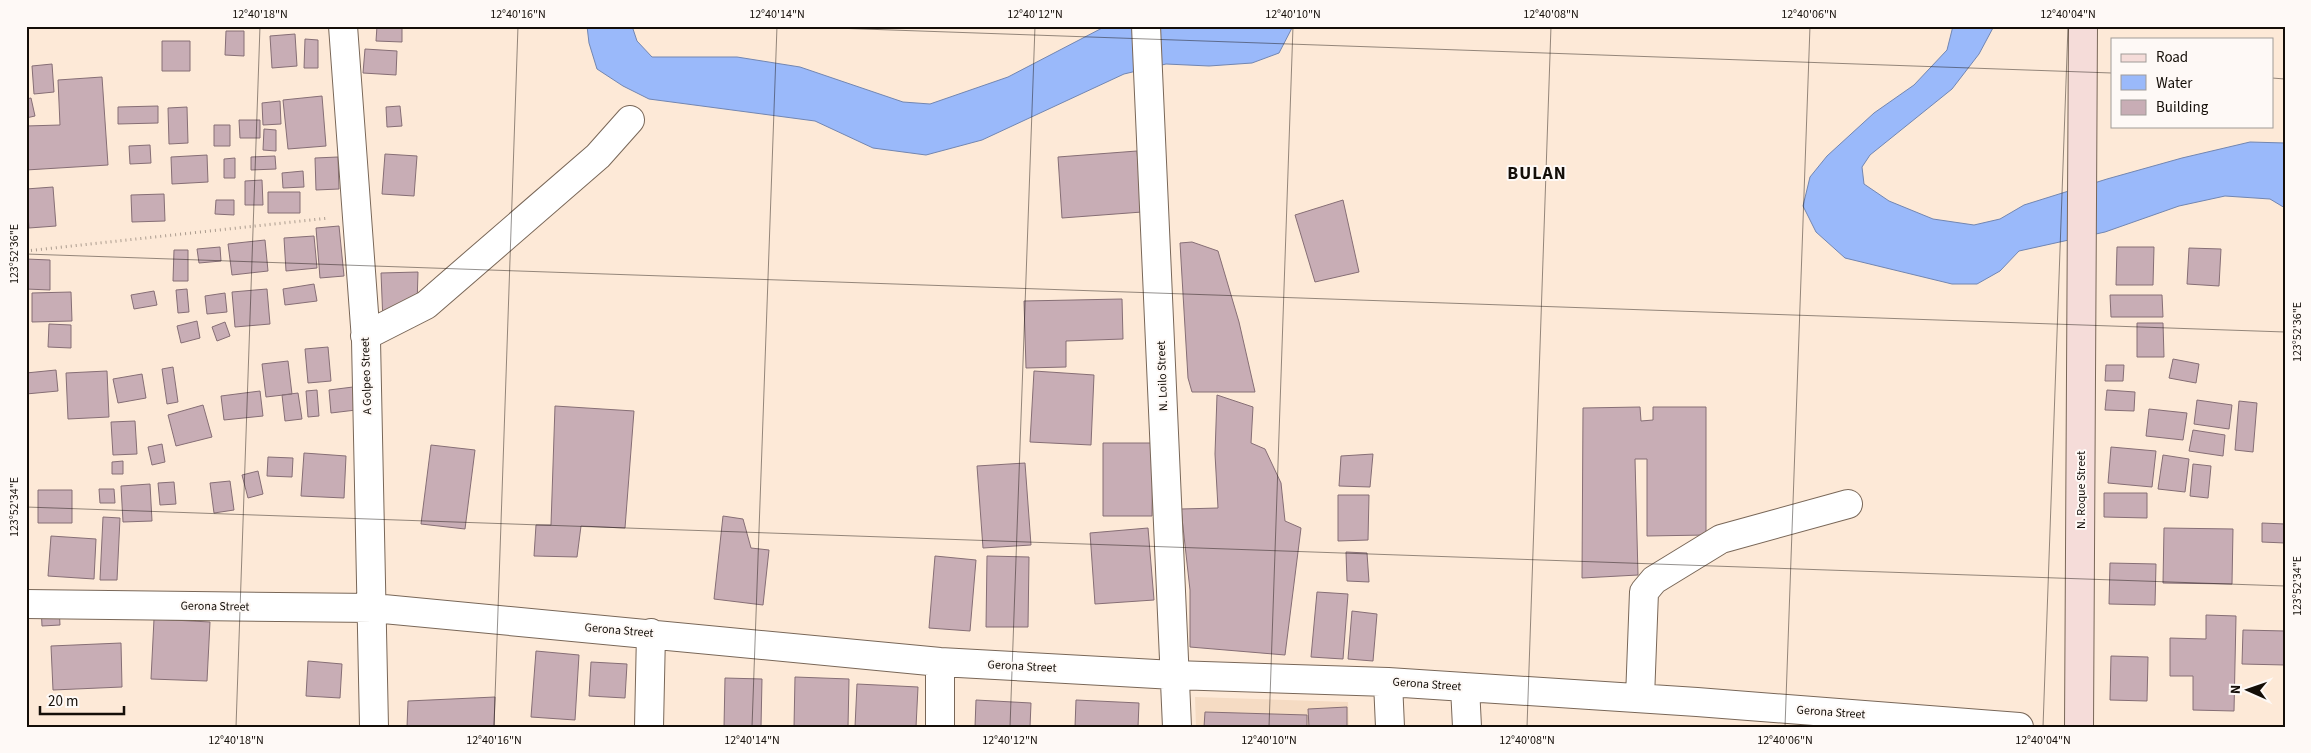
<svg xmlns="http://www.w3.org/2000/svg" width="2311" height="753" font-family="'Source Sans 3',sans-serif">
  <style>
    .built { fill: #f5dbc3 }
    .water { fill: #9ab9fa; stroke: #7286b1 }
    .building { fill: #c8adb5; stroke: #866e75 }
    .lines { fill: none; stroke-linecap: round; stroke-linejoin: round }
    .street-casing { stroke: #796758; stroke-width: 30 }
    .secondary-casing { stroke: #796758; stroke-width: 30 }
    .path { stroke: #ab9c8f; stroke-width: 3; stroke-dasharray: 1 4; stroke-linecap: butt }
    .street { stroke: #fff; stroke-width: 28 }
    .secondary { stroke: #f5dcd9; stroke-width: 28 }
    .ticks { fill: none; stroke: #140e08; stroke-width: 1; stroke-opacity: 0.45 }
    .labels { text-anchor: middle; stroke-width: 4; stroke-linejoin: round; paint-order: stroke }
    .street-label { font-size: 12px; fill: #140e08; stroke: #fef9f6 }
    .district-label { font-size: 18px; font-weight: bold; letter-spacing: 1px; fill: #140e08; stroke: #fef9f6 }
    .neatline { fill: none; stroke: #140e08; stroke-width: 2 }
    .ticks-label { font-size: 12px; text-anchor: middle; fill: #140e08 }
  </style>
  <rect width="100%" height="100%" fill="#fde9d7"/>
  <path class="built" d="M1195,697L1348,702L1349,727H1196Z"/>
  <path class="water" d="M587,26H632L637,41L652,57H737L800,67L903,102L930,104L1008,77L1106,26H1293L1279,53L1252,63L1209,66L1166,64L1124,74L982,140L926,155L873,148L815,121L649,99L623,86L597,69L589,43Z
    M1953,26H1994L1979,54L1952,89L1870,155L1862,167L1864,184L1889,201L1933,219L1974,225L2000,219L2024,205L2107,179L2182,158L2250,142L2285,143V208L2270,199L2225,196L2179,206L2105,232L2019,251L2000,271L1977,284H1952L1845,258L1816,232L1803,206L1810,177L1827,156L1874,113L1914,85L1947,50Z"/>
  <path class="building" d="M377,26H402V42L376,41Z
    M226,31H244V56L225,55Z
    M295,34L297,66L272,68L270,36Z
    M305,39L318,40V68H304Z
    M162,41H190V71H162Z
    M365,49L397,51L396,75L363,73Z
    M52,64L54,92L34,94L32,66Z
    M102,77L108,165L26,170V126L60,125L58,80Z
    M322,96L326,146L288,149L283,100Z
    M31,98L35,116L26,118V99Z
    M280,101L281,124L263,125L262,103Z
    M158,106V123L118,124V107Z
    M400,106L402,126L387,127L386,107Z
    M187,107L188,143L169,144L168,108Z
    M239,120H260V138H240Z
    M214,125H230V146H214Z
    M264,129L276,130V151L263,150Z
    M150,145L151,163L130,164L129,146Z
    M1137,151L1142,212L1062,218L1058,157Z
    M385,154L417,156L414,196L382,194Z
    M207,155L208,182L172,184L171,157Z
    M275,156L276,169L251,170V157Z
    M338,157L339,189L316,190L315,158Z
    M235,158V178H224V159Z
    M303,171L304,187L283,188L282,173Z
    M262,180L263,205H245V181Z
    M53,187L56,226L29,228L26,189Z
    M268,192H300V213H268Z
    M164,194L165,221L132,222L131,195Z
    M216,200H234V215L215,214Z
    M1343,200L1359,272L1315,282L1295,215Z
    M339,226L344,276L320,278L316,228Z
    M314,236L317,268L286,271L284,238Z
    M265,240L268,271L232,275L228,244Z
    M1192,242L1218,251L1239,322L1255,392H1192L1188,378L1180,243Z
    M220,247L221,261L199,263L197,249Z
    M2117,247H2154L2153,285H2116Z
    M2189,248L2221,249L2219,286L2187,284Z
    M174,250H188V281H173Z
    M26,259L50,260V290L26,289Z
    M418,272L417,305L383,322L381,273Z
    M314,284L317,301L285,305L283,289Z
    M187,289L189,312L178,313L176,290Z
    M267,289L270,324L235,327L232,292Z
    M154,291L157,305L134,309L131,295Z
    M71,292L72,321L32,322V293Z
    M225,293L227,312L207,314L205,296Z
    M2110,295H2162L2163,317H2111Z
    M1122,299L1123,339L1066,341V367L1026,368L1024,301Z
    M197,321L200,338L181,343L177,326Z
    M225,322L230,336L217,341L212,327Z
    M2137,323H2163L2164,357H2137Z
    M49,324L71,325V348L48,347Z
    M328,347L331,381L308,383L305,349Z
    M2173,359L2199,364L2196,383L2169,378Z
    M288,361L292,394L266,397L262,364Z
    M2106,365H2124L2123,381H2105Z
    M173,367L178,402L167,404L162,369Z
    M56,370L58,391L26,394V373Z
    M107,371L109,417L68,419L66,373Z
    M1034,371L1094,375L1091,445L1030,442Z
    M142,374L146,398L118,403L113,379Z
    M353,387L356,410L331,413L329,390Z
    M317,390L319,416L308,417L306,391Z
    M2107,390L2135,392L2134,411L2105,410Z
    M260,391L263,416L224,420L221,396Z
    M298,393L302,419L285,421L282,395Z
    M1217,395L1253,407L1251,443L1265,449L1281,483L1285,521L1301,528L1285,655L1190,647V590L1181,509L1218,508L1215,454Z
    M2197,400L2232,405L2229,429L2194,424Z
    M2239,401L2257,403L2253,452L2235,450Z
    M203,405L212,437L176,446L168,415Z
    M555,406L634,411L625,528L581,526L577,557L534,556L536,525H551Z
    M1640,407L1641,421L1653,420V407H1706V535L1647,536V459H1635L1638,575L1582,578L1583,408Z
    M2149,409L2187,413L2183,440L2146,436Z
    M135,421L137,454L113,455L111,422Z
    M2193,430L2225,435L2223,456L2189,451Z
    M1103,443H1153L1152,516H1103Z
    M162,444L165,462L152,465L148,447Z
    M431,445L475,450L465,529L421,524Z
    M2111,447L2156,451L2152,487L2108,483Z
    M304,453L346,456L344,498L301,496Z
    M1373,454L1370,487L1339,486L1341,456Z
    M2163,455L2189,459L2185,492L2158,489Z
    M268,457L293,458L292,477L267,476Z
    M123,461V474H112V462Z
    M1025,463L1031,545L983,548L977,466Z
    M2193,464L2211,466L2208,498L2190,496Z
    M258,471L263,494L248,498L242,475Z
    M230,481L234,510L214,513L210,483Z
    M174,482L176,504L160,505L158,483Z
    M150,484L152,521L123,522L121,486Z
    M99,489H114L115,503H100Z
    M38,490H72V523H38Z
    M2104,493H2147V518L2104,517Z
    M1338,495H1369L1368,540L1338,541Z
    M723,516L743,519L751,548L769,550L763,605L714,599Z
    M103,517L120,518L117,580H100Z
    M2262,523L2285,524V543L2262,542Z
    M1148,528L1154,600L1095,604L1090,533Z
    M2164,528L2233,529L2232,584L2163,583Z
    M51,536L96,539L94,579L48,576Z
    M1346,552L1367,553L1369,582L1347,581Z
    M935,556L976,560L970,631L929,628Z
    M987,556L1029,557L1028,627H986Z
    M2110,563L2156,564L2155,605L2109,604Z
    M1317,592L1348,594L1343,659L1311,657Z
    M41,606H59L60,625L42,626Z
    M1352,611L1377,614L1373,661L1348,659Z
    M2206,615L2236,616L2234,711L2193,710V676H2170V638L2206,639Z
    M154,619L210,622L207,681L151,679Z
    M2243,630L2285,631V665L2242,664Z
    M121,643L122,687L53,690L51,646Z
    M536,651L579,655L575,720L531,717Z
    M2111,656L2148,657L2147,701L2110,700Z
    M308,661L342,664L340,698L306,696Z
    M591,662L627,664L625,698L589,696Z
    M795,677L849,679L848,727H794Z
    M725,678L762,679L761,727H724Z
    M857,684L918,687L916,727H855Z
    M495,697L494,727H407L408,701Z
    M976,700L1031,703L1030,727H975Z
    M1076,700L1139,703L1138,727H1075Z
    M1347,707V727H1309L1308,709Z
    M1205,712L1307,715V727H1204Z"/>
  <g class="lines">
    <defs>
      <path id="street" d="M343,26L366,340L374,727
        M1146,26L1177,727
        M365,336L426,305L598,156L630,120
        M26,604L373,608L940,662L1174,675L1388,682L1697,702L2019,727
        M940,662V727
        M1388,682L1390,727
        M1465,687L1467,727
        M1640,698L1644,592L1654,580L1721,539L1848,504
        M649,727L651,633"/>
      <path id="secondary" d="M2079,727L2083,26"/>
    </defs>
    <use href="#street" class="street-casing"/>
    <use href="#secondary" class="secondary-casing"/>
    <path class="path" d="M26,251L329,218"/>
    <use href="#street" class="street"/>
    <use href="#secondary" class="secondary"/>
  </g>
  <path class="ticks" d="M778,26L2112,73M2272,78L2285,79M26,254L2285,332M26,507L2285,586M236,727L260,26M494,727L518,26M752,727L777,26M1010,727L1035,26M1269,727L1293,26M1527,727L1551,26M1785,727L1810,26M2043,727L2068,26"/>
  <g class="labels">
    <g class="street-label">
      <text transform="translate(366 376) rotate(-92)" y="4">A Golpeo Street</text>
      <text transform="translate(1162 376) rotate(-92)" y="4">N. Loilo Street</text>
      <text transform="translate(2081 490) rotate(-90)" y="4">N. Roque Street</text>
      <text transform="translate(215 606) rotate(1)" y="4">Gerona Street</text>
      <text transform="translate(619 630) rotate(5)" y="4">Gerona Street</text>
      <text transform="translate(1022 666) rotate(3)" y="4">Gerona Street</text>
      <text transform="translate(1427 684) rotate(4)" y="4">Gerona Street</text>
      <text transform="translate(1831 712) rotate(4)" y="4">Gerona Street</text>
    </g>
    <g class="district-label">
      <text x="1537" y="179">BULAN</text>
    </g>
  </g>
  <rect width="2311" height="753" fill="none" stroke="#fef9f6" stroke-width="55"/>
  <rect x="2111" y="38" width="162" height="90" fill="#fef9f6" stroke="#a09b97"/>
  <rect x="2121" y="54" width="25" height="8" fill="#f5dcd9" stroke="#a09b97"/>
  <text x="2156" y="62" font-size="15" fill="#140e08">Road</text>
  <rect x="2121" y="75" width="25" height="15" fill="#9ab9fa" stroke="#a09b97"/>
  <text x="2156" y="88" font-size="15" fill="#140e08">Water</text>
  <rect x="2121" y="100" width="25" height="15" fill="#c8adb5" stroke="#a09b97"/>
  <text x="2156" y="112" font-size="15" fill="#140e08">Building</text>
  <g transform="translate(2248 690) rotate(272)" stroke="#fef9f6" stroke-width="4" paint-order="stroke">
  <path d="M0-4L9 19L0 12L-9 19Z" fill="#140e08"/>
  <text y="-8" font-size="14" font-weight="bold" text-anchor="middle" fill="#140e08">N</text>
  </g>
  <path d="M40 706v8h84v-8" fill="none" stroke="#140e08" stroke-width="2.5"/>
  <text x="48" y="706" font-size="15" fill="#140e08" stroke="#fef9f6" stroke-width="4" paint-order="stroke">20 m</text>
  <rect x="28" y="28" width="2256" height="698" class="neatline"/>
  <g class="ticks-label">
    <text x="260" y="18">12°40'18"N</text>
    <text x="518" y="18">12°40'16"N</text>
    <text x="777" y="18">12°40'14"N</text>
    <text x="1035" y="18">12°40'12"N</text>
    <text x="1293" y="18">12°40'10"N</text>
    <text x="1551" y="18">12°40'08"N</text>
    <text x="1809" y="18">12°40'06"N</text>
    <text x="2068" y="18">12°40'04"N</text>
    <text transform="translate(14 254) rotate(-90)" y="4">123°52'36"E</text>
    <text transform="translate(2297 332) rotate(-90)" y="4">123°52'36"E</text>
    <text transform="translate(14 507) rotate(-90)" y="4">123°52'34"E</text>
    <text transform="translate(2297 586) rotate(-90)" y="4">123°52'34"E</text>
    <text x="236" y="744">12°40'18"N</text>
    <text x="494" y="744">12°40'16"N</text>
    <text x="752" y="744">12°40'14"N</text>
    <text x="1010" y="744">12°40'12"N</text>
    <text x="1269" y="744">12°40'10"N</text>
    <text x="1527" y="744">12°40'08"N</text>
    <text x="1785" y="744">12°40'06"N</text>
    <text x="2043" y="744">12°40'04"N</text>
  </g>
</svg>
